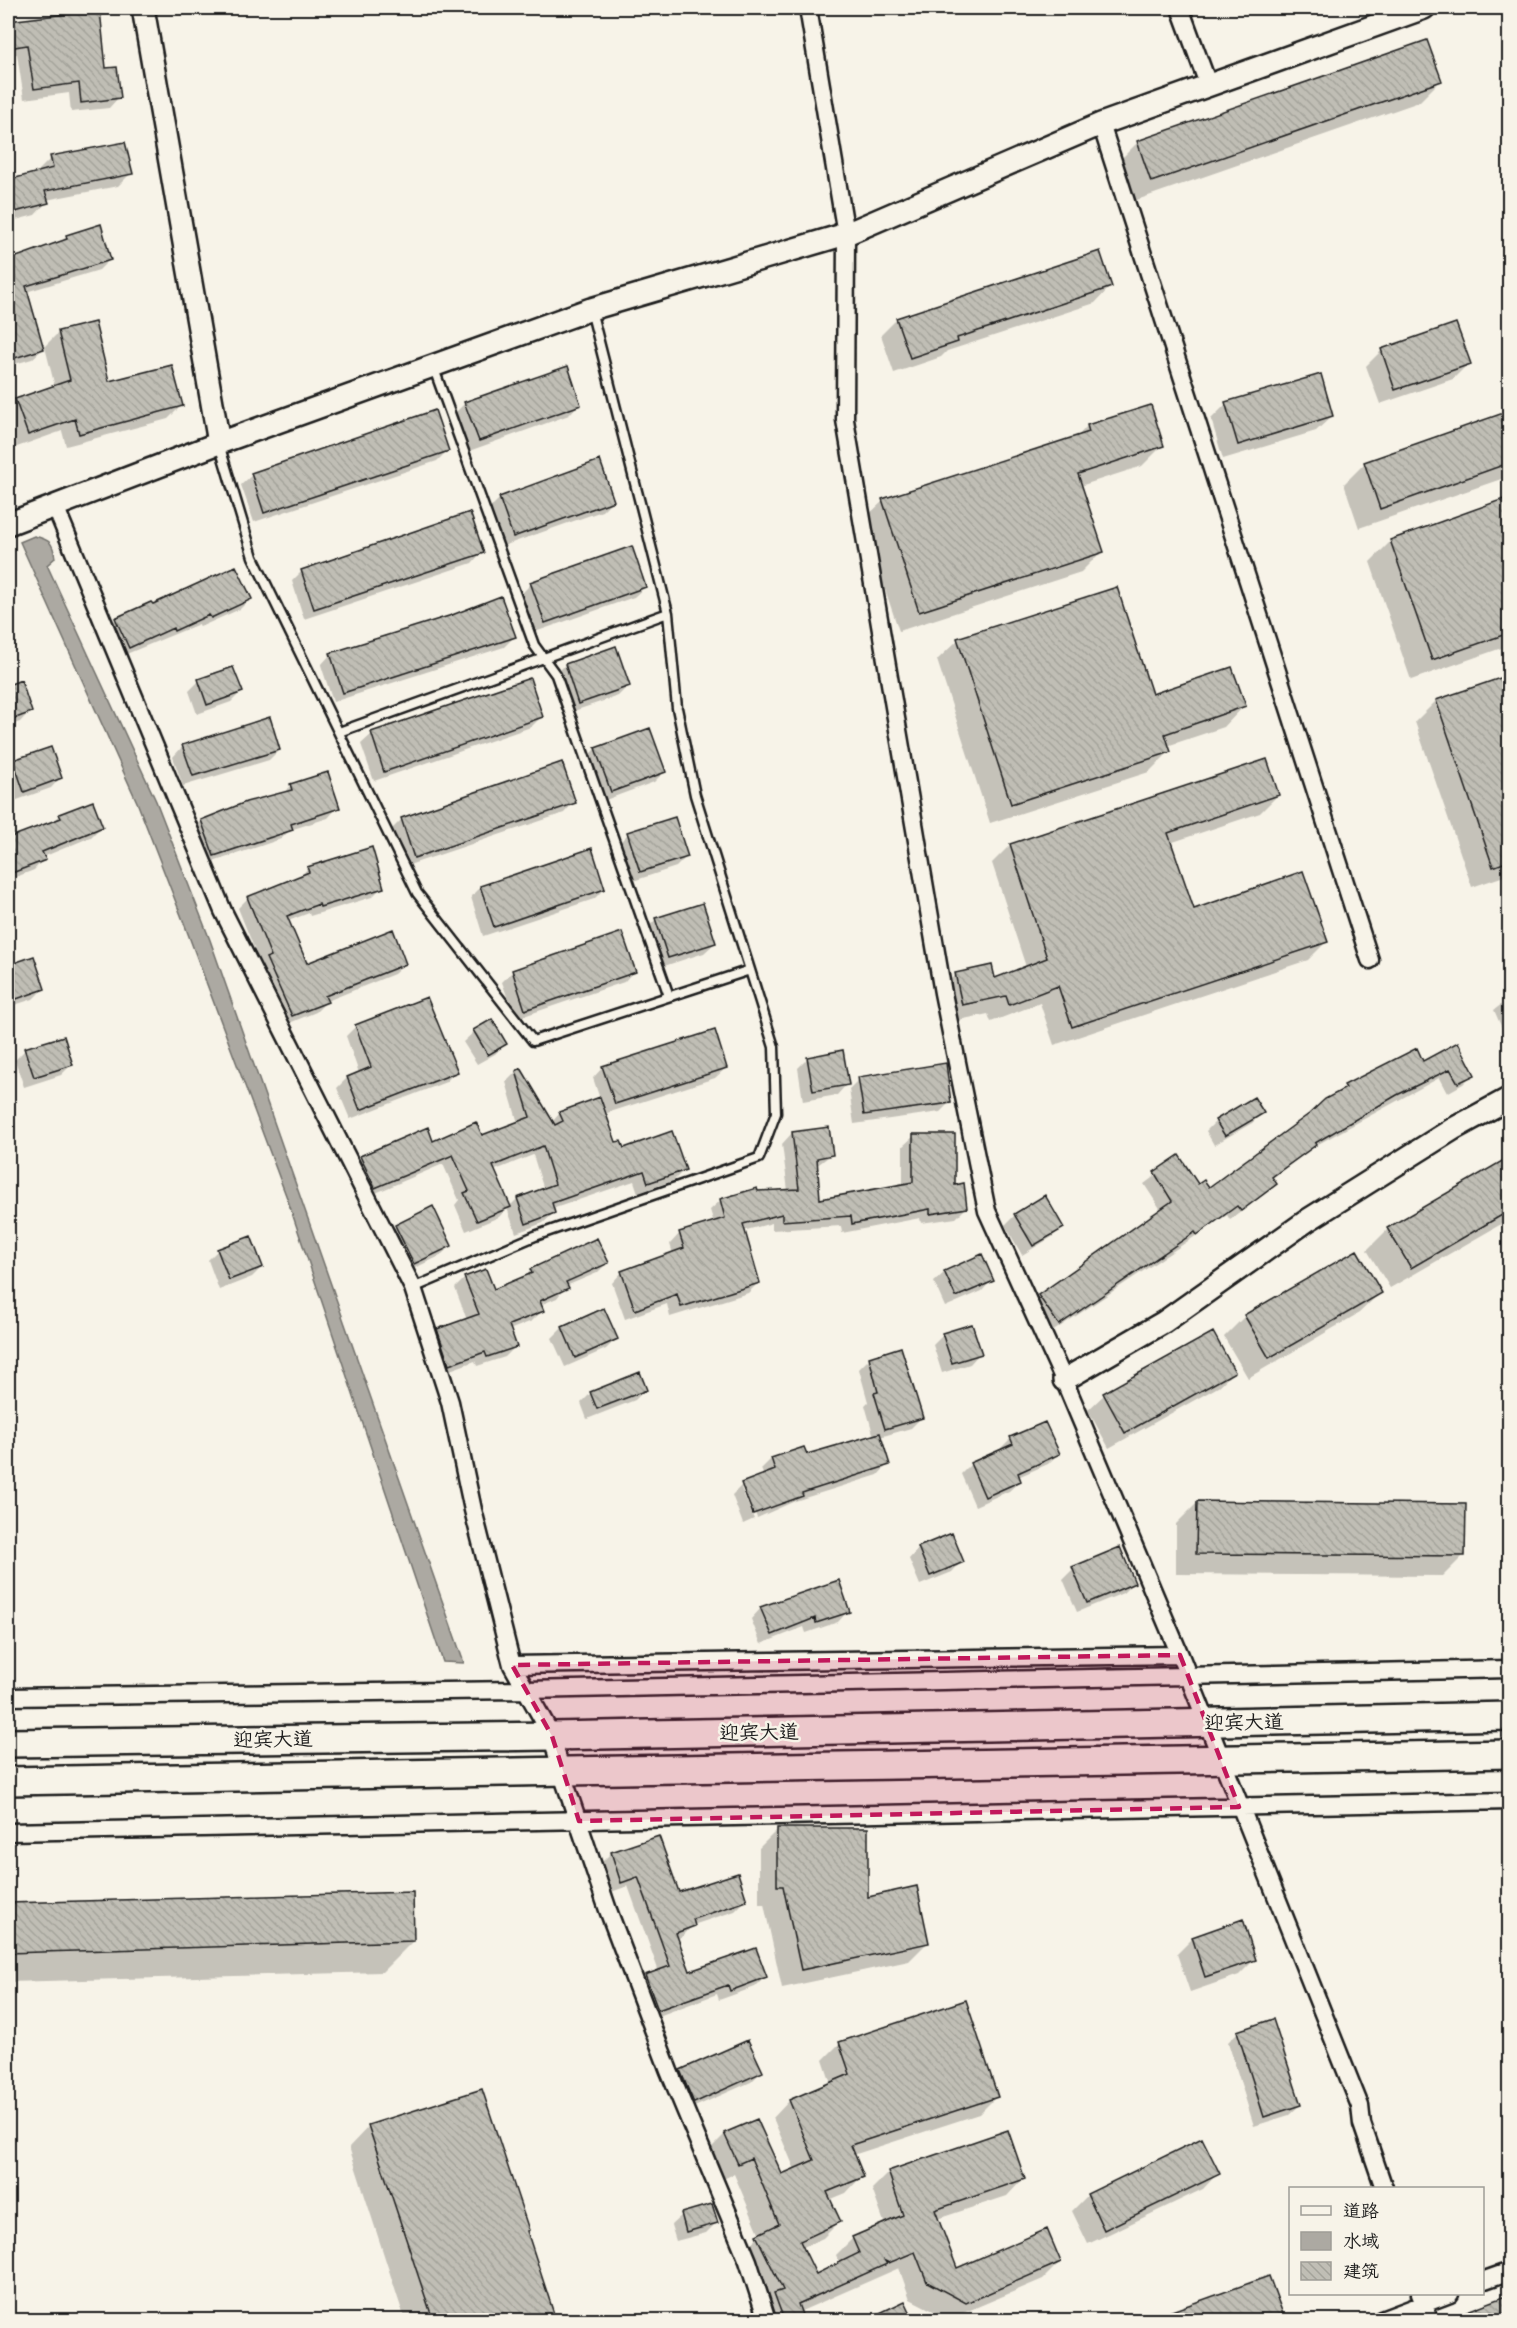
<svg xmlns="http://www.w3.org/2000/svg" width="1517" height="2328" font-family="'Balsamiq Sans','LXGW WenKai TC',sans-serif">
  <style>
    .water { fill: #aca9a2; stroke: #72716c; stroke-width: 1.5 }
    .shadow { fill: #0003; fill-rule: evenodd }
    .building { fill: url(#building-back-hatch); stroke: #1c1c1c; stroke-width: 1.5 }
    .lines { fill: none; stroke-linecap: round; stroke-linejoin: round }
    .service-casing { stroke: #1c1c1c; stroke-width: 13 }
    .minor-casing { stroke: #1c1c1c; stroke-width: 21 }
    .tertiary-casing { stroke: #1c1c1c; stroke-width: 26 }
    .primary-casing { stroke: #1c1c1c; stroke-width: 32 }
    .service { stroke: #f7f3e8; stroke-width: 8 }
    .minor { stroke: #f7f3e8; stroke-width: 16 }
    .tertiary { stroke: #f7f3e8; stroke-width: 21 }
    .primary { stroke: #f7f3e8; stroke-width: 27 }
    .marked { fill: #c2185b; fill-opacity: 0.2; stroke: #c2185b; stroke-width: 4.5; stroke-dasharray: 12 8; stroke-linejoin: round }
    .labels { text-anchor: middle; stroke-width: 5; stroke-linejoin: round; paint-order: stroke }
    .street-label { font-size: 20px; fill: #1c1c1c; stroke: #f7f3e8 }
  </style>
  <defs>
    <pattern id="building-back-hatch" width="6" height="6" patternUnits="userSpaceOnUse" patternTransform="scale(1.5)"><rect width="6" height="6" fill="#c0beb5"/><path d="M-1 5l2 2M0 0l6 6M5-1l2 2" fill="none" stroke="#a4a39b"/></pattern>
  </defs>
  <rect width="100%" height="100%" fill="#f7f3e8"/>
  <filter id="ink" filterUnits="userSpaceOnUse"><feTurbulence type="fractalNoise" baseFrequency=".0167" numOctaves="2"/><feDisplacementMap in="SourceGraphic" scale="12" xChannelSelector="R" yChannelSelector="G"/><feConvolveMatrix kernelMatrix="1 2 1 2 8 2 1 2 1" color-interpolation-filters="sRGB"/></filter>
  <g filter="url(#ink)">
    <path class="water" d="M34,536C50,540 53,542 55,558L47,565L156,801L210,940L464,1663L443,1662L287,1198L184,923L137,802L20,542Z"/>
    <path class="shadow" d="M8,16L9,22L104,69L119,97L109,108L71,112L69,93L24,99L17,54L8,56Z
      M1440,81L1419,102L1131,202L1117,163L1138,142Z
      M51,158L131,173L118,186L46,200L47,202L35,215L8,222V182L39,173V170Z
      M1510,216V233L1505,220Z
      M67,236L110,259L99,270L26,292L42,349L58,333L94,324L108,382L182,405L168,419L66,446L62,431L14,448L8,428V409L16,400L55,387L45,347L32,359L8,366V261L59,244Z
      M1110,287L1095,303L947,351L941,357L894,373L881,335L897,319Z
      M1382,350L1469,363L1453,379L1380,404L1366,366Z
      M465,403L579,404L569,415L469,451L455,413Z
      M1226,404L1332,416L1316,431L1223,459L1211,419Z
      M1510,413V476L1359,528L1344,484L1365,463Z
      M1087,426L1162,446L1142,466L1080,486L1102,551L1081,572L899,631L862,521L883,501L1077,437Z
      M447,451L437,461L254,522L241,485L252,475Z
      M500,498L613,500L602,511L503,546L490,508Z
      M1510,498V645L1411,680L1370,562L1391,541Z
      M482,552L472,563L304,619L292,581L302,571Z
      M531,584L645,587L634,597L535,632L521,594Z
      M250,599L240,609L200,627L199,624L119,657L106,629L116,619L152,606Z
      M514,637L504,647L333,702L321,665L331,654Z
      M958,640L1151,696L1244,706L1224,727L1167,746L1169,752L1149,772L990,823L937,660Z
      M565,665L628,686L618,696L568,713L555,675Z
      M1510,676V874L1472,887L1415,722L1436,701Z
      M199,681L241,692L231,702L197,714L189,691Z
      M20,682L30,711L20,722L8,726V687Z
      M542,716L531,727L374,781L361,744L372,734Z
      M649,730L664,772L654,782L600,802L585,759L595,749Z
      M183,746L279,750L269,760L183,786L173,757Z
      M14,762L61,777L51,788L14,801L8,783V768Z
      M561,764L574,802L564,813L403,867L391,830L401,820Z
      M291,786L338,807L328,818L290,830L281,839L204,865L191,831L202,821L282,794Z
      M1278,795L1260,813L1170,843L1193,911L1326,942L1308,960L1054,1045L1040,1003L991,1022L988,1014L944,1023L938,992L956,974L993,980L1026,967L992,863L1010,845Z
      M60,815L101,827L91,837L43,857L44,859L34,870L8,880V840L53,823Z
      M628,834L686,857L676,867L630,882L618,844Z
      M308,868L382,887L372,897L310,916L309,913L288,921L306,965L405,964L394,974L327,1001L316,1012L282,1026L257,969L261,965L238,908L248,898L299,878Z
      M481,887L604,889L594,899L483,936L471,897Z
      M656,919L715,943L704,953L658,968L646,930Z
      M33,958L43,989L33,999L8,1007V966Z
      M513,971H634L624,982L515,1019L502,982Z
      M1510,998V1033L1505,1035L1494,1010Z
      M492,1021L505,1044L495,1054L477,1064L463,1042L474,1032Z
      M356,1026L456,1071L446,1082L350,1119L337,1088L347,1078L359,1073L346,1036Z
      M1457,1044L1473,1074L1463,1084L1447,1093L1439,1078L1311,1148L1271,1179L1275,1184L1265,1194L1230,1220L1227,1215L1049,1334L1029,1306L1039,1296L1161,1210L1144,1184L1179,1158L1198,1186L1209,1189L1345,1086L1423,1063Z
      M25,1050L72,1064L61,1075L24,1087L15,1060Z
      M808,1058L847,1084L837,1095L803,1101L798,1068Z
      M603,1067L726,1068L715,1078L604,1114L615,1144L623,1150L684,1170L674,1180L638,1193L634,1181L552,1209L554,1213L543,1223L516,1233L507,1208L499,1217L466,1231L455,1205L459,1200L443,1164L364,1198L350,1167L360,1157L427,1129L433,1143L481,1137L518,1123L506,1082L516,1072L552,1122L560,1113L600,1099L593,1078ZM533,1155L544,1190L517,1199L509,1207L493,1171Z
      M859,1079L950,1102L940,1112L854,1124L849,1089Z
      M1262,1113L1252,1123L1214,1145L1206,1131L1216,1121Z
      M792,1133L831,1155L816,1166L818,1201L903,1185V1146L914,1136L953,1186L966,1208L956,1218L921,1223L920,1218L842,1233L841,1226L772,1230V1223L743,1231L759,1282L748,1293L670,1317L667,1304L625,1319L612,1283L622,1272L673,1254L670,1244L680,1233L714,1223L710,1210L721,1200L756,1193L788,1191L782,1144Z
      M1510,1158V1219L1390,1288L1367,1250L1388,1229Z
      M1015,1215L1062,1227L1052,1237L1022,1255L1005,1225Z
      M396,1226L450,1246L440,1256L404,1273L386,1236Z
      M218,1250L262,1267L252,1277L219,1290L208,1260Z
      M607,1263L597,1273L566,1286L557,1298L540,1305L542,1311L532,1321L509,1330L515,1347L505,1357L477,1366L475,1361L439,1374L428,1340L438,1330L467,1320L455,1288L465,1278L493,1291L523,1279L531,1270Z
      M945,1272L992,1280L982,1291L945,1307L934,1282Z
      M1380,1293L1359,1313L1248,1378L1224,1337L1245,1316Z
      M603,1310L616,1339L606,1349L565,1367L552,1338L562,1328Z
      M1213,1334L1234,1372L1218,1387L1109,1448L1088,1410L1104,1395Z
      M943,1335L980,1353L970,1364L942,1373L933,1345Z
      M870,1358L921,1418L911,1428L880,1437L888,1464L878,1475L795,1501L757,1518L745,1488H741L754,1519L743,1524L732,1495L742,1485L764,1476L761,1469L771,1459L806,1456L874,1437L865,1405L868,1402L859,1369Z
      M645,1390L635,1400L587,1419L581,1403L591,1393Z
      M1011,1438L1058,1454L1048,1464L1018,1477L1020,1481L1009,1491L975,1506L961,1474L971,1464L1002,1451L1001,1448Z
      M1197,1503L1464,1555L1443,1576L1176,1574V1524Z
      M919,1548L962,1561L952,1572L920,1585L909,1559Z
      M1073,1569L1133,1583L1123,1593L1077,1612L1063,1579Z
      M761,1608L848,1611L838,1622L806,1633L804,1627L761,1644L751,1619Z
      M777,1830L867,1899L928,1942L909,1961L782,1988L764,1904H759V1848Z
      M611,1853L678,1894L746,1900L735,1911L693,1925L683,1936L676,1939L689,1973L765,1977L755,1987L719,2000L717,1994L648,2020L636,1987L646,1976L659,1972L628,1886L611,1892L601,1863Z
      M411,1894L413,1941L382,1972L8,1982V1905Z
      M1193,1938L1255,1959L1239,1975L1190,1992L1177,1954Z
      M1238,2032L1300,2105L1289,2115L1254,2126L1228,2042Z
      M840,2043L996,2097L979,2114L853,2155L862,2176L846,2193L829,2200L840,2221L823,2238L801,2248L815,2276L840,2264L836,2255L853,2238L885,2225L872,2189L889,2172L1023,2179L1007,2196L937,2219L956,2270L1060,2262L1043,2279L949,2319L910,2299L899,2268L799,2312L803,2320H761L741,2253L760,2235L734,2174L721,2180L708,2151L725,2134L781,2176L795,2170L773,2118L789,2101L831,2084L823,2060Z
      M681,2071L761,2072L751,2082L683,2112L671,2082Z
      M369,2126L525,2232L554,2320H405L349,2147Z
      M1202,2140L1218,2173L1203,2189L1088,2244L1072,2211L1087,2196Z
      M682,2215L716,2223L706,2233L676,2241L671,2225Z
      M1268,2278L1281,2313L1274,2320H1148Z
      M1510,2296V2320H1447Z
      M904,2303L912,2320H868Z"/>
    <path class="building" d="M100,10L106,68L117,67L121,98L81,103L79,83L34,89L27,45L8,48V21Z
      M1427,40L1442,81L1151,182L1137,141Z
      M125,142L133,174L45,191L49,203L15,212L8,180L53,168L50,156Z
      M101,224L111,260L26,286L44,349L8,360V260L67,239L66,235Z
      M1100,251L1112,287L957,338L958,342L910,358L896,318Z
      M95,322L109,381L172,365L183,406L79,434L75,419L28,435L15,399L70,380L58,331Z
      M1456,323L1471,364L1395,390L1381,349Z
      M568,366L581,405L479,441L464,402Z
      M1321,374L1333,416L1238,445L1225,402Z
      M1151,405L1164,446L1078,474L1104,552L919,612L882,499L1089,432L1087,425Z
      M435,410L449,451L264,513L251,473Z
      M1509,411V463L1380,509L1364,462Z
      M600,460L614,501L513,537L499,497Z
      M1509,497V633L1432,660L1390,540Z
      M470,512L484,553L314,609L301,570Z
      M632,546L646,587L545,623L530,582Z
      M236,566L252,599L211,618L209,615L174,631L173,628L129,648L115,618L151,602L153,604Z
      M1117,587L1152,694L1232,667L1246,706L1165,734L1171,752L1011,804L957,638Z
      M501,596L516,637L343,693L330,653L452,615Z
      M616,646L630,686L578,704L565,664Z
      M233,667L243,692L207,705L198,679Z
      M1509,675V861L1493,867L1436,700Z
      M530,678L543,717L384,772L371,732Z
      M21,680L32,712L8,721V685Z
      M270,717L280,750L193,776L182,745Z
      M650,728L666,772L611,792L595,748Z
      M51,747L62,778L24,792L13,760Z
      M1267,759L1279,795L1168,833L1194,909L1303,871L1328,942L1072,1027L1058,986L1009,1005L1006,996L962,1005L955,973L992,965L995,978L1047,958L1010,844Z
      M562,762L576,803L414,858L401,818Z
      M328,772L340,808L291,824L293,830L214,856L201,820L246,802L292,790L290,784Z
      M93,801L103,827L42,852L46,860L12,873L8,861V838L61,818L59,814Z
      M675,817L688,857L640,872L627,832Z
      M372,847L384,888L320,907L319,904L287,916L307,963L393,929L406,964L325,996L328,1002L292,1016L266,958L271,956L247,897L309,872L307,867Z
      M592,848L605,889L494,927L480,886Z
      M703,903L716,943L668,958L655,918Z
      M622,932L636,972L525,1010L512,970Z
      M34,956L45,989L8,1002V965Z
      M427,997L458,1072L360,1110L347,1077L371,1067L355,1025Z
      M492,1019L507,1044L488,1055L473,1030Z
      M715,1030L727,1068L615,1104L602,1066Z
      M64,1036L73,1065L34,1077L24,1048Z
      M1458,1042L1475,1075L1458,1083L1450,1069L1397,1095L1315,1143L1316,1145L1272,1177L1277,1184L1241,1211L1237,1206L1197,1235L1195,1232L1059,1325L1038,1295L1172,1201L1154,1172L1179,1155L1198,1184L1204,1180L1209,1187L1309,1114L1325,1099L1346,1088L1344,1085L1417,1048L1423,1061Z
      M843,1050L849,1085L813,1091L807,1057Z
      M946,1063L951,1103L864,1115L858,1077Z
      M521,1068L555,1125L563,1121L559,1112L600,1097L616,1142L621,1141L624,1148L672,1131L686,1170L648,1183L644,1171L552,1203L555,1213L526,1224L517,1198L555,1184L543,1146L493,1166L511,1207L477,1221L464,1193L469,1191L453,1155L375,1188L360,1156L428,1127L433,1141L476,1122L482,1135L530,1117L516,1071Z
      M1254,1097L1264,1113L1225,1136L1215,1120Z
      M829,1127L833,1155L817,1158L820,1199L913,1182V1134H955V1185L964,1183L967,1208L930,1214V1209L852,1224L851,1216L782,1221V1214L743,1224L760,1283L681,1307L677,1294L635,1310L621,1271L684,1248L679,1232L725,1218L720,1199L757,1188L758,1191L799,1189L792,1132Z
      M1509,1157V1211L1411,1268L1387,1228Z
      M1045,1195L1064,1228L1033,1246L1014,1214Z
      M433,1206L452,1246L414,1264L395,1225Z
      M251,1236L263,1267L229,1280L217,1249Z
      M597,1238L609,1263L566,1282L569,1288L540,1301L544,1311L509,1325L517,1347L487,1357L485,1352L449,1365L437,1329L479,1314L464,1277L486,1269L494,1289L532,1273L530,1269Z
      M1357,1250L1382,1293L1269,1358L1244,1315Z
      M982,1254L994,1281L956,1297L944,1271Z
      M604,1308L618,1339L575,1358L562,1327Z
      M972,1324L982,1354L952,1363L942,1333Z
      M1213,1332L1235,1372L1125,1433L1103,1393Z
      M901,1347L923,1418L885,1429L874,1393L878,1392L869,1357Z
      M640,1372L647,1390L597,1409L590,1392Z
      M1045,1422L1060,1454L1018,1473L1021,1481L985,1497L970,1463L1013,1444L1010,1437Z
      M880,1433L890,1465L802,1493L803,1496L753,1514L741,1483L775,1470L771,1458L804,1447L807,1454Z
      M1197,1501L1466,1504L1465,1556L1196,1554Z
      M952,1533L964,1562L930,1576L918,1547Z
      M1120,1547L1135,1583L1087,1603L1072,1567Z
      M839,1580L850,1612L816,1623L815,1618L772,1635L760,1607Z
      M777,1828H868V1897L917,1886L929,1943L801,1970L783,1886H777Z
      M659,1836L679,1892L738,1873L747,1901L693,1919L695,1926L676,1933L690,1971L756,1948L767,1977L730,1991L728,1985L658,2010L645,1975L670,1966L638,1877L621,1883L611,1852Z
      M413,1892L414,1941L8,1953V1903Z
      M1243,1919L1256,1960L1205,1977L1192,1937Z
      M966,2000L998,2097L851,2145L864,2177L827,2192L841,2222L800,2241L816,2274L859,2253L852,2237L903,2215L888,2171L1008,2130L1025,2179L935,2210L957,2268L1047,2229L1061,2262L966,2303L927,2282L915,2252L889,2263L885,2261L887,2264L798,2304L804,2320H784L774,2293L783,2290L756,2235L779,2224L751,2158L738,2164L724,2133L757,2119L782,2174L814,2160L789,2100L850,2074L839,2042Z
      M1273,2019L1301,2105L1264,2117L1237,2031Z
      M748,2040L763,2072L694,2103L680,2070Z
      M482,2089L529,2230L527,2231L556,2320H433L368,2125Z
      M1202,2138L1220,2174L1104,2230L1087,2194Z
      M712,2204L718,2223L686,2232L681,2213Z
      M1269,2276L1283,2314L1264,2320H1155V2317Z
      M1509,2295V2320H1447L1446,2319Z
      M905,2301L914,2320H865Z"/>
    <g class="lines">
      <defs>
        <path id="service" d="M591,310L668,613L677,708L695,795L750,970
          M433,366L534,645L556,675L669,996
          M219,444L253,557L417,893L533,1041L750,970L774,1047L776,1113L759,1158L535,1236L413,1288
          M339,732L668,613"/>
        <path id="minor" d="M808,8L846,234L845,420L943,993L987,1211L1064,1380L1180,1655L1360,2106L1362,2124L1384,2188
          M1180,8L1208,84
          M1101,124L1370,960
          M55,506L223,911L413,1288L450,1402L473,1510L512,1665L552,1736L561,1771L608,1910L669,2071L748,2261L767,2320
          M512,1665L1180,1655
          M8,1697L526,1690L1510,1669
          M8,1832L1510,1801
          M1482,2281L1510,2271
          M1420,2294L1430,2320
          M1381,2320L1450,2294"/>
        <path id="tertiary" d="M143,8L219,443
          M8,524L219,443L591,309L846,234L1101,124L1424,8
          M1064,1380L1164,1322L1308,1220L1453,1129L1510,1098"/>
        <path id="primary" d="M8,1743L552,1736L1510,1716
          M8,1781L1510,1754"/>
      </defs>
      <use href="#service" class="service-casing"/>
      <use href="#minor" class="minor-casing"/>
      <use href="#tertiary" class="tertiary-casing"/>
      <use href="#primary" class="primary-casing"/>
      <use href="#service" class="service"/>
      <use href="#minor" class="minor"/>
      <use href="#tertiary" class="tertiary"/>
      <use href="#primary" class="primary"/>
    </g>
  </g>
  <path class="marked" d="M1180,1655L1239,1807L579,1821L552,1736L512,1665Z"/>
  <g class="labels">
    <g class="street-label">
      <text transform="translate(1244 1722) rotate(-1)" y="7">迎宾大道</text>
      <text transform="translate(759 1732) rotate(-1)" y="7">迎宾大道</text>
      <text transform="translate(273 1739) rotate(-1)" y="7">迎宾大道</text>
    </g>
  </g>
  <rect width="1517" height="2328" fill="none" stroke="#f7f3e8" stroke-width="30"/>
  <rect x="15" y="15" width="1487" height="2298" fill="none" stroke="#1c1c1c" stroke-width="2" filter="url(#ink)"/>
  <rect x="1289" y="2187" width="195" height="108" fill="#f7f3e8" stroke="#9f9d96" stroke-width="1.5"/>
  <rect x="1301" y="2206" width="30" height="9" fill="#f7f3e8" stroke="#9f9d96" stroke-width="1.5"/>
  <text x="1343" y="2217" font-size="18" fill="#1c1c1c">道路</text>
  <rect x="1301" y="2232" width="30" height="18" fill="#aca9a2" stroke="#9f9d96" stroke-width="1.5"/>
  <text x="1343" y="2247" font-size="18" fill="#1c1c1c">水域</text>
  <rect x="1301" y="2262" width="30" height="18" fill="url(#building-back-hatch)" stroke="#9f9d96" stroke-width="1.5"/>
  <text x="1343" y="2277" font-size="18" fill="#1c1c1c">建筑</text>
</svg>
